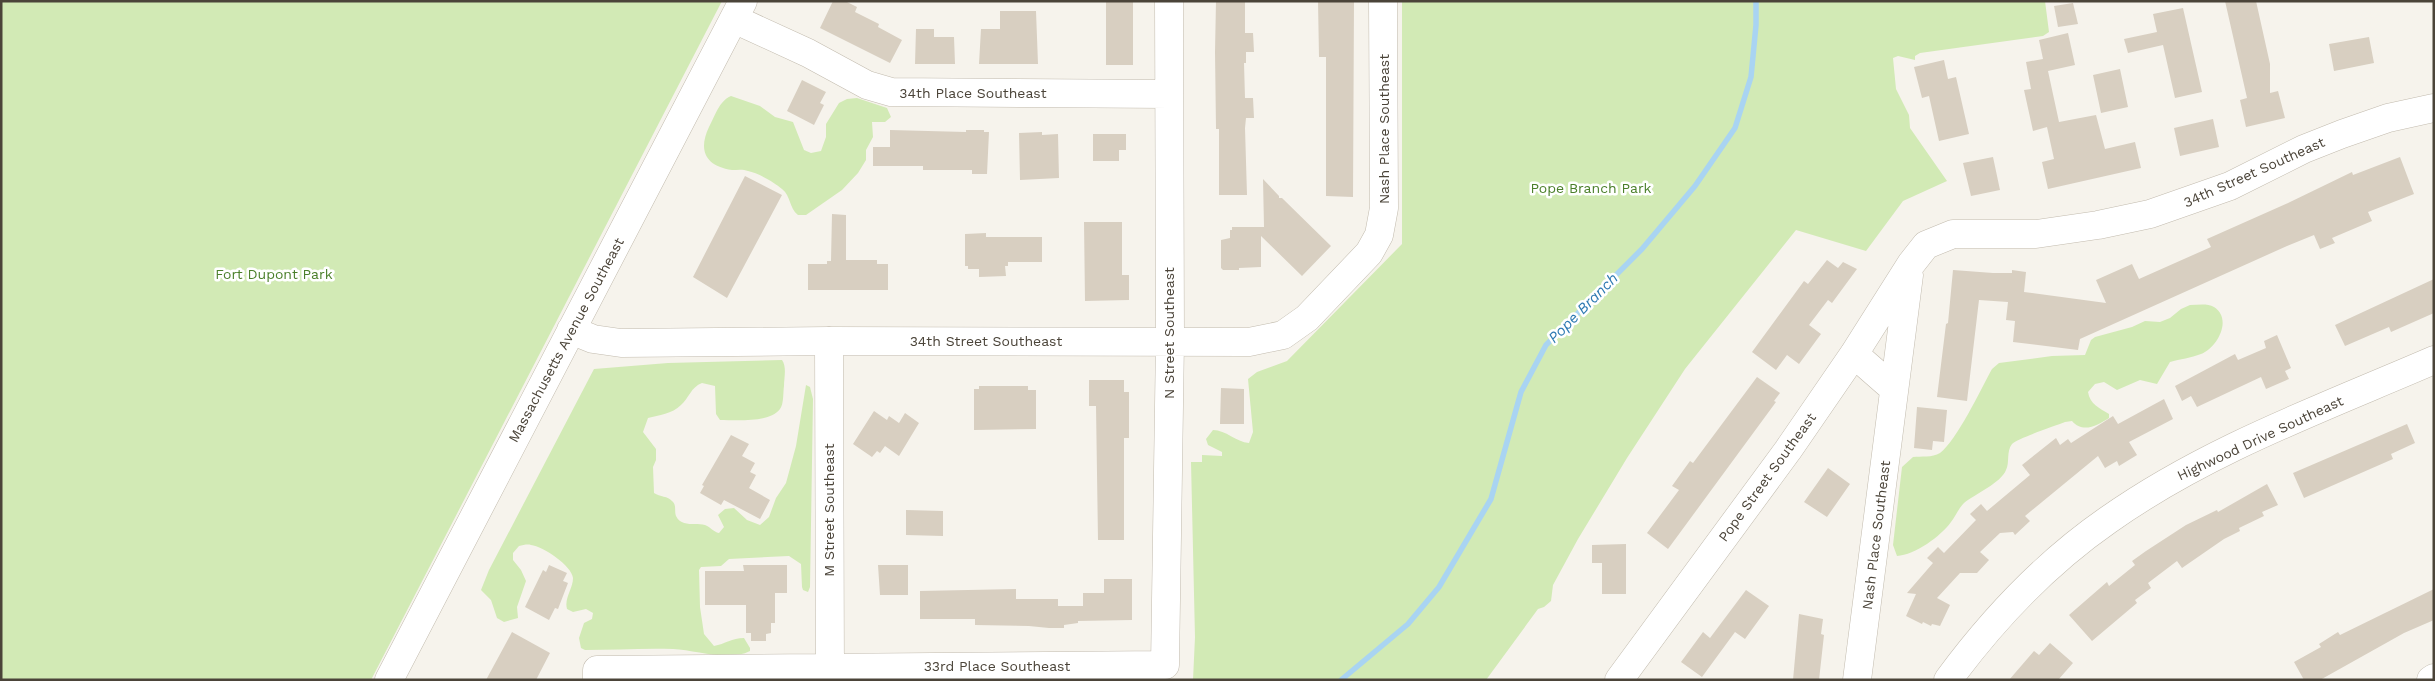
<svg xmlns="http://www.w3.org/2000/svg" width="2435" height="681" font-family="'Work Sans',sans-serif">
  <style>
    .green { fill: #d2eab5 }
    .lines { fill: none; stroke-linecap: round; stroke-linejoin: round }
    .stream { stroke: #a9d4f2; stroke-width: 5.5 }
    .building { fill: #d8cfc1 }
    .minor-casing { stroke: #c2bbae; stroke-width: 29 }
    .minor { stroke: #fff; stroke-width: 28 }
    .labels { text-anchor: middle; stroke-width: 5; stroke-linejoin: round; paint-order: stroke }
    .street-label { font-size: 14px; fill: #4b4439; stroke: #fff }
    .park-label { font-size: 14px; fill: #4a7f2a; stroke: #fff }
    .water-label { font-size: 15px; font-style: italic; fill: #2e7ab2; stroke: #fff }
  </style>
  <rect width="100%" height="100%" fill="#f6f3ec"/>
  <path class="green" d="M1,1H722L371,680H1Z
    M1402,1H2045L2049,32L2043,36L1920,53L1915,56V60L1898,56L1893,58L1896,89L1909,115L1910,128L1947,181L1903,201L1866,251L1796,230L1685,369L1627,458L1578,539L1553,585L1551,601L1544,607L1538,609L1486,680H1193L1195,637L1191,462H1202V455L1222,456V452L1208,445L1206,439L1213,430C1226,430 1236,442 1249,443L1253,432L1248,379L1257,372L1287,361L1402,244Z
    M731,96L760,106L775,117L793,122L804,150L811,153L821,151L826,137V124L839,103L847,99L857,98L887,108L891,117L885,122H872L873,137L866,150V160L858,173L842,190L806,215H798C789,208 791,196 782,189C774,182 758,173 748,171C743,169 737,170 732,170C705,166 698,150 709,127C715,116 719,101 731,96Z
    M2190,305C2198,305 2207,303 2214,307C2233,319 2217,348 2201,354C2191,358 2180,359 2170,362L2157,384L2140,380L2117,390L2104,382L2095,384L2088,392C2090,404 2099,408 2109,414V418C2098,425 2083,434 2072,421L2065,422C2055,426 2018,438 2012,444C2006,452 2010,462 2006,470C2001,483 1975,494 1964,503C1958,509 1956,516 1951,522C1941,536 1915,555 1897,556L1893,545L1902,467L1913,457C1921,456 1932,458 1940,453C1957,440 1981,389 1992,369L1999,363L2052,356L2085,355L2091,340L2095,337L2132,327L2145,321L2160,322L2170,318L2181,309Z
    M782,360C787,367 784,378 784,386C783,392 784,404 780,409C770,423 736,420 720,420L716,414L715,386L702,383C691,387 689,398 681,405C672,414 659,415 648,418L643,432L656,449V460L653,467L654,493C660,497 668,496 672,501C677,505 674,511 676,516C682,528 696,522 705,525C711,527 713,532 719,533L724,527L718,515L725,509L734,508L747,520L760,525L769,517L776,498L786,483L796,446L806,385L810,387L813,399L810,587L808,592L803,590L802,587L801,564L789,556L729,559L721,566L701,567L699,570L700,607L704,634L714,646C725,644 732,638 744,638L750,648V651C729,662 696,650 673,649C644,648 614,650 585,650L581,648L579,638L584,623L592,619L593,613L586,609L573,612L567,609C564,598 573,589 573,578C572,566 543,546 531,545C528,544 523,545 519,546L513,553V560L521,570L526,581L517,607L518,618L504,622L497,618L491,600L481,590L489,570L594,369L668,363Z"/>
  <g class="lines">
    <path class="stream" d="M1341,680L1408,624L1439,587L1491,499L1521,392L1546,345L1642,249L1695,186L1735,128L1751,77L1756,25V1"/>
  </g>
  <path class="building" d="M833,1H845L857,7L855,12L879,24L878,27L902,40L890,63L820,28Z
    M1106,1H1133V65H1106Z
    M1216,1H1245V33H1253L1254,52H1246V63H1244L1245,98H1253L1254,118H1246L1245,128L1247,195H1219V129H1216L1215,52Z
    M1318,1H1354L1353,197L1326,196V57H1319Z
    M2225,1H2256L2270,64V93L2278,91L2285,118L2246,127L2240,100L2247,98Z
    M2073,3L2078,24L2058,27L2054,6Z
    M2183,8L2202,92L2175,98L2163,45L2128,53L2124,39L2157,32L2153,14Z
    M1000,11H1036L1038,64H979L981,29H1000Z
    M916,29H934V37H954L955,64H915Z
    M2068,33L2075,65L2048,71L2059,122L2096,115L2105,149L2135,142L2141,168L2048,189L2042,162L2054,159L2047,127L2033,131L2024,90L2031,89L2026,62L2043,59L2039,40Z
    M2369,37L2374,63L2334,71L2329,44Z
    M1944,60L1948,79L1956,77L1969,134L1939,141L1929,96L1922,98L1914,67Z
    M2120,69L2128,107L2101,113L2093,75Z
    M802,80L826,92L820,103L824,105L814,125L787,111Z
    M2213,119L2219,147L2180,156L2174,128Z
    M890,130L966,132V130H984V132H989L987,174H972V170H923V166H873V147H890Z
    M1042,132V135L1058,134L1059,178L1020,180L1019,133Z
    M1093,134H1126V150H1119V161H1093Z
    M1993,157L2000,190L1971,196L1963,163Z
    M2400,157L2414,194L2368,212L2372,221L2332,238L2335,243L2320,249L2314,235L2287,246L2080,339L2078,350L2013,342L2015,321L2006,320L2008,302L1979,300L1967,401L1937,397L1946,324L1948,323L1953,270L1993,273H2012V270L2026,272L2024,292L2106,303L2096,280L2132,264L2139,279L2211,247L2207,239L2288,203L2352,172L2353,175Z
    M745,176L782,195L727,298L693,277Z
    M1263,179L1279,196V198H1282L1331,246L1302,276L1261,236V267L1239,268V270H1223L1221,268V240L1230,238V230H1232V227H1264Z
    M832,214L846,215V260H877V264H888V290H808V264H827V261H831Z
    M1084,222H1122V275H1129V300L1085,301Z
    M986,233V237H1042V262H1008V266H1005L1006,276L979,277V269H968V266H965V234Z
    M1827,260L1838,268L1843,262L1857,269L1832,303L1828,300L1809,325L1821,334L1799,364L1787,355L1776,370L1752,352L1804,281L1808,284Z
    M2434,279V313L2391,332L2389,327L2345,346L2335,325Z
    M2277,335L2291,368L2285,371L2289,379L2266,389L2261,377L2197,407L2191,396L2182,401L2175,386L2235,354L2238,360L2266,348L2264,341Z
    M1757,377L1780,393L1774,401L1776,402L1668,549L1647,533L1679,490L1672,486L1690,461L1693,463Z
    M1089,380H1124V392H1129V438H1124V540H1098L1096,406H1089Z
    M979,386H1028V390H1036V429L974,430V389H979Z
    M1221,388L1244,389V424H1220Z
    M2164,399L2173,419L2129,442L2137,455L2119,466L2117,461L2105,468L2098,456L2025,516L2030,521L2015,535L2013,532L2000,533L1980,552L1989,560L1977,573H1960L1937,598L1950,605L1940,626L1932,624L1931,626L1923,622L1922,624L1906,616L1916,594L1907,593L1933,563L1927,558L1938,547L1944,553L1976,520L1970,514L1981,504L1987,511L2030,475L2022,465L2056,438L2060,445L2068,439L2071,443L2113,416L2118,424Z
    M1917,407L1947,410L1944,442L1933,441L1932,450L1914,448Z
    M874,411L887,420L889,416L899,423L905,413L919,423L899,456L885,446L880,453L877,451L872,457L853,444Z
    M2407,424L2415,443L2391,454L2393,459L2304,498L2293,473Z
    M731,435L749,444L742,456L755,463L750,472L756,475L749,488L770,500L760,519L724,500L721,505L700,493L704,486L702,485Z
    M1828,468L1850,484L1827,517L1804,502Z
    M2267,484L2278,505L2262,512L2264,516L2239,528L2240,531L2224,539L2182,568L2177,561L2148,583L2151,588L2135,600L2137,603L2092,641L2069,615L2107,582L2109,586L2135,565L2132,561L2146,551L2186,525L2217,510L2218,512Z
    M906,510L943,511V536L906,535Z
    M1626,544V594H1602V563H1592V545Z
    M549,565L567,573L563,581L568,583L558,609L555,608L549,620L525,607L543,570L546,572Z
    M743,565H787V593H775V623H771V633L766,634V641H751V633H746V605H705V571H744Z
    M878,565H908V595H880Z
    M1104,579H1132V620L1078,621V623L1064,625V628H1049L1029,626L975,625V619H920V591L1016,589V599H1058V606H1083V593H1104Z
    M2434,589V620L2404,633L2320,680H2304L2294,662L2321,647L2319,644L2338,632L2340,635Z
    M1746,590L1769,606L1745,639L1735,632L1702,677L1681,662L1703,632L1710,638Z
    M1799,614L1823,619L1821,634L1824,635L1819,680H1793Z
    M512,632L550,653L536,680H486Z
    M2050,643L2073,663L2058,680H2009L2034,651L2039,655Z"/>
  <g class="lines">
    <defs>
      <path id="minor" d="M734,19L808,53L867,85L891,92L1169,94
        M571,330L593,339L621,343L829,341L1249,342L1283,335L1307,318L1369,253L1379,235L1384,208L1383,1
        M829,341L830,680
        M1854,354L1894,389
        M389,680L743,1
        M597,680V670L1165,665L1170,341L1169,1
        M1619,680L1788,450L1854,354L1911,264L1926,245L1953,234H2036L2098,225L2150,214L2230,186L2304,149L2342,134L2388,118L2434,108
        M1857,680L1909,275
        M1948,680C1993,619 2046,563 2108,520C2207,450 2323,408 2434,360
        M2431,680L2434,678"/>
    </defs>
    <use href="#minor" class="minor-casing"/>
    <use href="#minor" class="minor"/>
  </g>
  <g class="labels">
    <g class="street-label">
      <text x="973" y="98">34th Place Southeast</text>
      <text transform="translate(1384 129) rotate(-90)" y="5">Nash Place Southeast</text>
      <text transform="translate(2254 172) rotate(-24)" y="5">34th Street Southeast</text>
      <text transform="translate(1169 333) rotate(-90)" y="5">N Street Southeast</text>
      <text transform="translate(566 340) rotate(-62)" y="5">Massachusetts Avenue Southeast</text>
      <text x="986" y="346">34th Street Southeast</text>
      <text transform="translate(2260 438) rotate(-25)" y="5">Highwood Drive Southeast</text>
      <text transform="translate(1767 477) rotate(-54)" y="5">Pope Street Southeast</text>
      <text transform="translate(829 510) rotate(-90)" y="5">M Street Southeast</text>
      <text transform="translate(1876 535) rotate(-83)" y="5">Nash Place Southeast</text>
      <text x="997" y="671">33rd Place Southeast</text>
    </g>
    <g class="park-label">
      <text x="1591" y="193">Pope Branch Park</text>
      <text x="274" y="279">Fort Dupont Park</text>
    </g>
    <g class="water-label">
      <text transform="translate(1583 308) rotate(-45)" y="5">Pope Branch</text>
    </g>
  </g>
  <rect width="2435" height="681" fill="none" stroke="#4b4439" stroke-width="5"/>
</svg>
